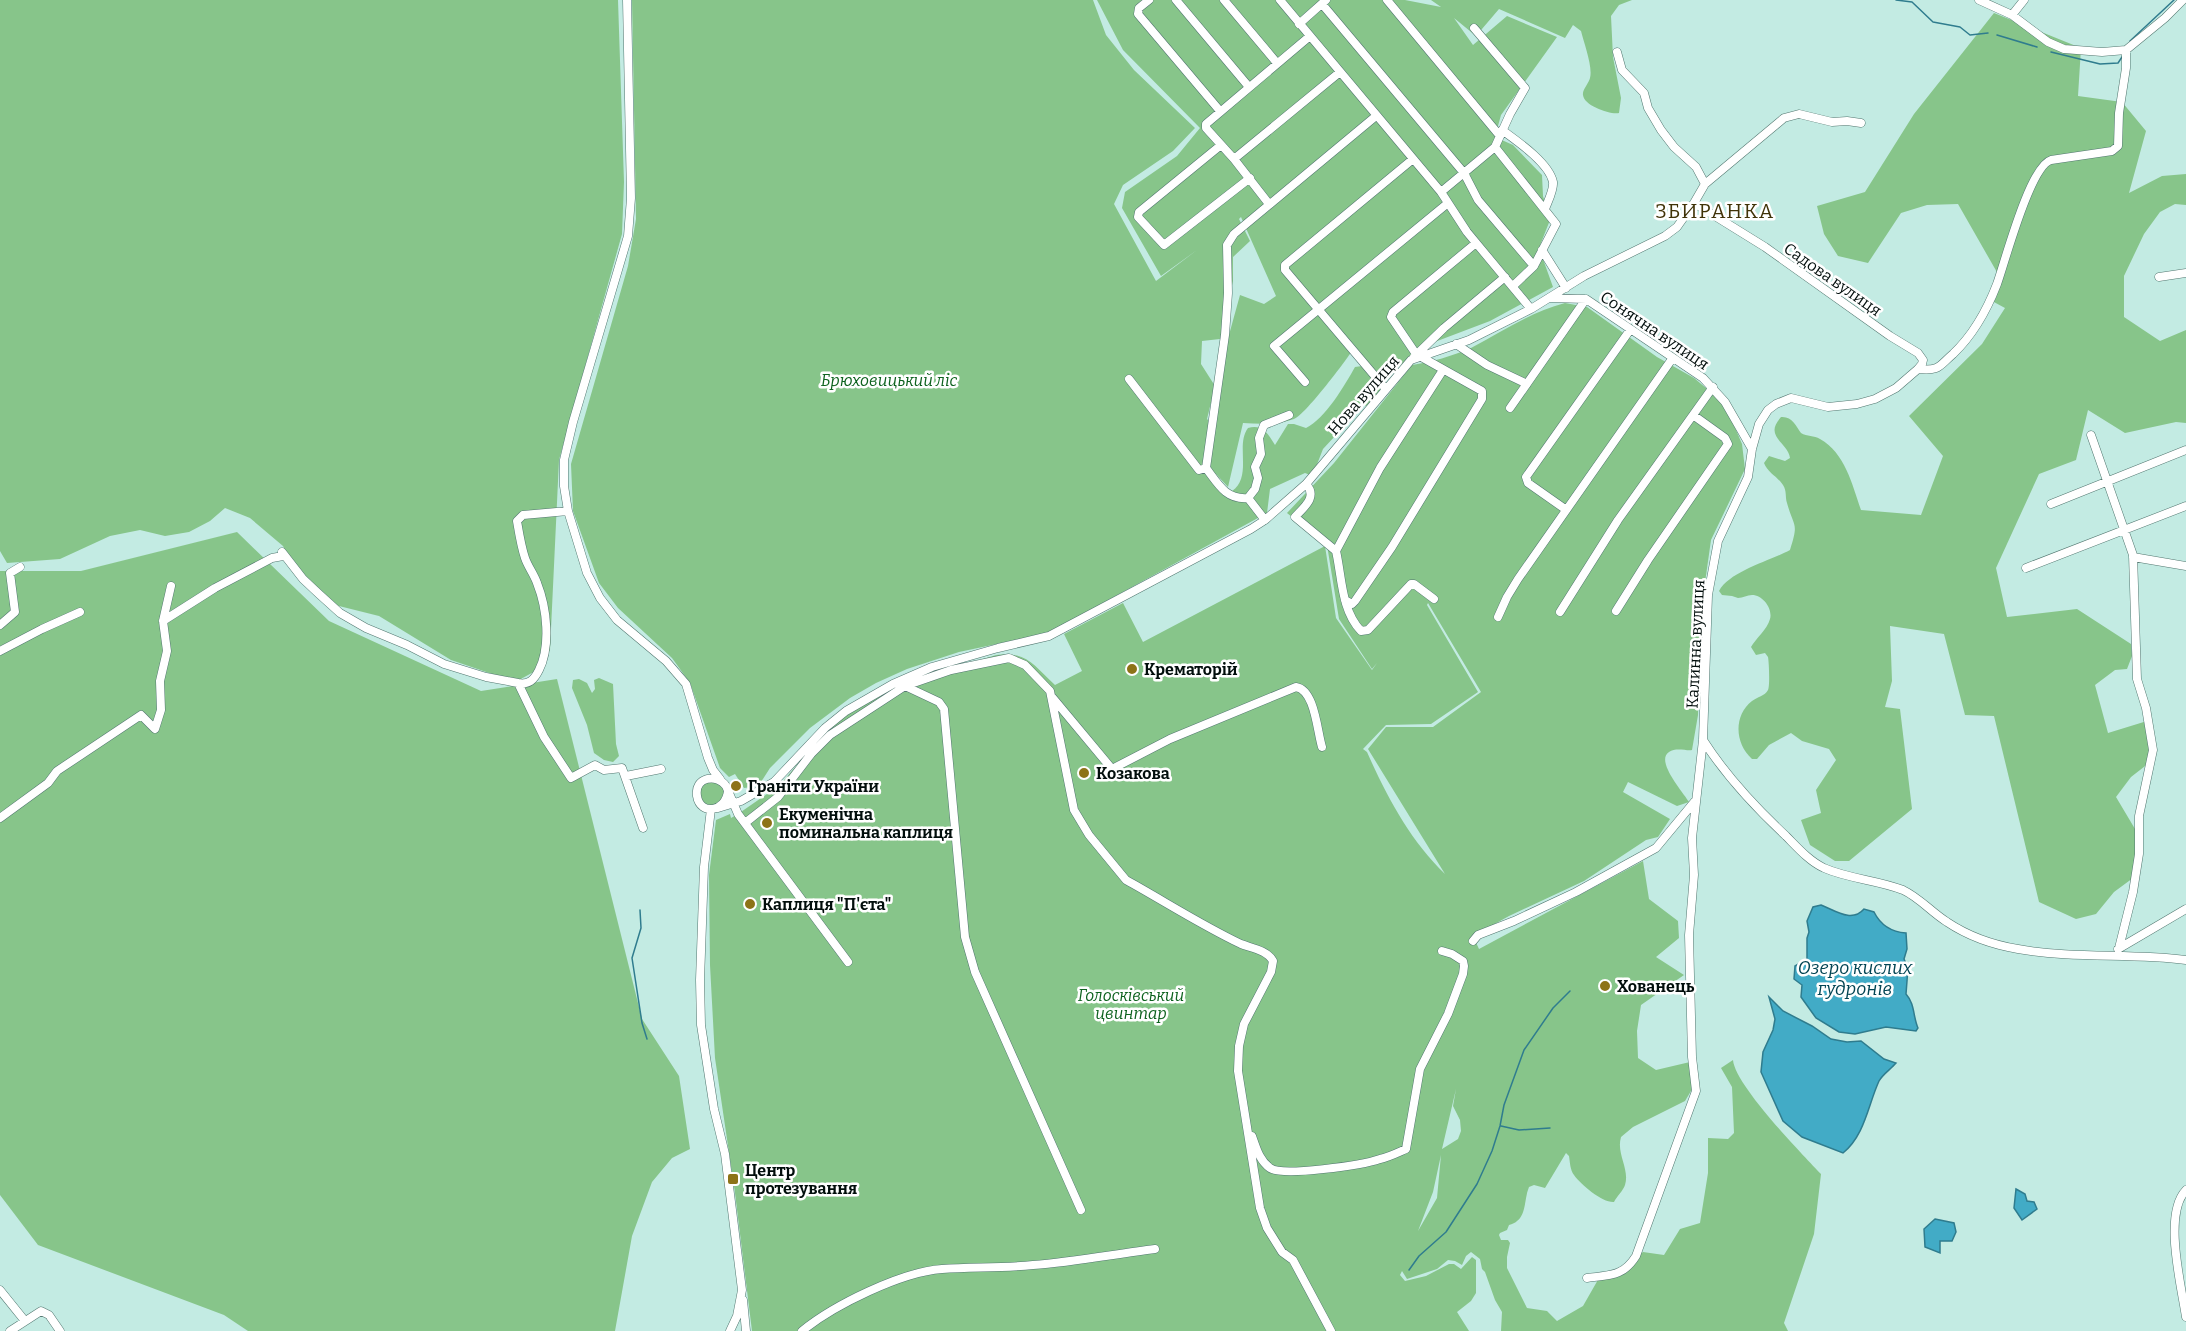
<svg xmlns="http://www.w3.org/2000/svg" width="2186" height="1331" font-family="Bitter,serif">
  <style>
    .green { fill: #87c58a; fill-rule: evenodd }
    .water { fill: #42abc6; stroke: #2f7c8e; stroke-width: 1.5 }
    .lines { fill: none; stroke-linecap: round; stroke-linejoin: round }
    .stream { stroke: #2f7c8e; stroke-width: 1.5 }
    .minor-casing { stroke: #527770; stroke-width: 9 }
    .minor { stroke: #fff; stroke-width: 8 }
    .poi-dot { fill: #8d7317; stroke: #fff; stroke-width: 2 }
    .labels { text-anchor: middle; stroke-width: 5; stroke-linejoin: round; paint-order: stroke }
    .street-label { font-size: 16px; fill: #020e0c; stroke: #fff }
    .park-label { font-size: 16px; font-style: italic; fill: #0d621e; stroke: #fff }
    .poi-label { font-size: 16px; font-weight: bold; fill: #020e0c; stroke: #fff; text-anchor: start }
    .water-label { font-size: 18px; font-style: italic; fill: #024453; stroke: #fff }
    .quarter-label { font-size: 20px; letter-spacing: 1.5px; fill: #403308; stroke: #fff }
  </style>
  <rect width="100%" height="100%" fill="#c3ebe3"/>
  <path class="green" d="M0,0H618L624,182L622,234L559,460L550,650L539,669L519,680L501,677L451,660L379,616L331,604L292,564L283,546L250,518L225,508L210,521L189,532L165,536L140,530L110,536L60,559L7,563L0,551Z
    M632,0H1093L1106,35L1134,70L1195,128L1173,151L1123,185L1114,204L1156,281L1197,250L1161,276L1122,208L1125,192L1177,156L1200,128L1123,50L1097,0H1405L1441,7L1431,0H1632L1619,5L1611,16L1613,57L1621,98L1619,113C1611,115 1584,106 1583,95C1582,90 1589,83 1590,78C1593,67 1584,43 1581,31L1573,25L1565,38L1499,9L1476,36L1454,18L1473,45L1507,16L1557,37L1501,115L1495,137L1513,145L1542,175L1543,196L1550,220L1539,248L1553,287L1490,321L1432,343L1381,378L1352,351C1344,363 1305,415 1294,419C1278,425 1260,424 1243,423L1228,487L1215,473L1228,491H1232C1253,476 1235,445 1248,428C1263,424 1268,434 1275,445L1288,424H1294L1306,428C1325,419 1345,385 1355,367L1362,366L1381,388L1380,391L1368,406L1360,405L1344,418L1336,435L1323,449L1316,467L1310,475L1305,473L1270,489L1267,513L1048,633L959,652L907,669L876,683L850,698L810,728L770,768L761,782L752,787L744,788L735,774L729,777L720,768L690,683L672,658L618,608L599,583L573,511L571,464L628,266L636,219ZM1241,217L1276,296L1264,304L1240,295L1224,353L1214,426L1207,419L1215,386L1201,364L1202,341L1220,339L1233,281V257L1250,241L1239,219Z
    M1994,13L2081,48L2078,96L2122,102L2146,131L2129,193L2162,176L2186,174V205L2175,204L2160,212L2144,234L2124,276V317L2160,341L2186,330V423L2176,422L2125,433L2088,410L2076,460L2039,474L1996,568L2007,617L2077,609L2131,644L2132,656L2127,669L2115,670L2095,685L2108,733L2147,721L2151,740L2149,763L2131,777L2116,797L2138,834L2133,878L2114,892L2096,914L2076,919L2039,902L1994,716L1965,715L1944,634L1890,626L1892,681L1885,707L1900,709L1912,809L1849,861H1835L1810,845L1801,820L1821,813L1816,790L1836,760L1829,749L1802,741L1791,733L1769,745L1757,759H1752C1735,744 1733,716 1752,701C1757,697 1765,696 1768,690C1770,686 1769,662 1768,657L1765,653L1756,655L1751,647C1756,638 1767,630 1770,619C1773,609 1763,595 1752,595C1747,595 1743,598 1738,598L1732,596L1722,595L1719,591C1730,571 1770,561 1790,550C1799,522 1794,528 1787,503C1785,497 1787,491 1783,485C1777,476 1768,473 1764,463L1769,456L1785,461L1790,458C1788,442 1763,437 1781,417C1792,416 1796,426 1801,433C1807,437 1814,435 1820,439C1845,453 1852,484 1861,510L1921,515L1943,456L1909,416L1982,344L2005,308L1992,301L1998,274L1958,204L1927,205L1901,213L1868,263L1838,256L1824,234L1817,206L1865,192L1914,114Z
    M1565,303L1587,307L1657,357L1694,378L1725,404L1742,444L1745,469L1711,540L1701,611L1698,715L1692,750C1686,751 1676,747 1669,752C1655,761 1683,792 1689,802L1677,806L1628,782L1623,792L1670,819L1658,837L1646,840L1584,881L1509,916L1473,936L1479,949L1643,861L1649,899L1678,921L1679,938L1656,957L1684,975L1641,1005L1637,1031L1638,1058L1656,1070L1690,1062L1694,1086L1685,1101L1633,1127L1621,1137C1616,1154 1630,1169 1625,1185C1623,1191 1617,1196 1614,1202C1603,1203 1581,1185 1574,1175C1570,1170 1570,1162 1569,1156L1566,1153L1545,1188L1534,1185L1529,1187C1523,1201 1528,1220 1509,1225L1507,1230L1500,1233L1499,1235L1501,1240H1508L1510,1243L1507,1257V1268L1527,1308L1547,1311L1557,1321L1583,1306L1599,1278L1613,1274L1643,1252L1664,1255L1680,1229L1700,1223L1708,1173V1138L1728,1139L1734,1133L1732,1087L1721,1068L1733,1060C1735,1085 1801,1153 1821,1174L1814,1234L1784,1323L1788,1331H1501L1502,1312L1495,1300L1485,1272L1482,1269L1480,1259L1471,1252L1466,1256L1462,1265L1455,1261L1448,1260L1437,1269L1407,1279L1402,1271L1400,1275L1405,1281L1426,1276L1449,1264H1454L1461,1269L1472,1257L1476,1260V1293L1471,1301L1457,1312L1469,1331H752L735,1193L715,1058L710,965L709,875L716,820L730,814L731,818L738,814L780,785L827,729L862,705L897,685L996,655C1027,651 1033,665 1055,685L1082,671L1064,634L1123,603L1143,642L1325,546L1336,618L1372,670L1377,663L1372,669L1339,619L1327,545L1287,513L1334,463L1412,365C1431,362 1453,356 1471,348C1502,332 1530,312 1565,303ZM1428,603L1481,692L1433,727H1386L1368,749L1445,874C1410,840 1387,797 1367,752L1363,749L1386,725L1431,724L1478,692L1427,605ZM1456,1089L1453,1106L1460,1120L1461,1131L1458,1139L1442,1149ZM1441,1155L1437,1198L1418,1231L1433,1192Z
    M237,532L329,621L481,691L557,679L642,1019L679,1076L690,1149L672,1158L652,1182L632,1236L615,1331H248L224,1315L38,1245L0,1195V571H81Z
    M599,678L613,684L616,744L619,756L613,762L604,760L594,753L587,725L572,688L573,680L579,679L587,683L592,693L595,689L594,680Z
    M705,779L726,786L722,806H703L698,787Z"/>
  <path class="water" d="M1821,905C1836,911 1852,923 1864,909L1874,912C1881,926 1892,932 1906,933L1907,949L1904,959L1908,968L1906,994C1915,1004 1913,1017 1918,1028L1916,1031L1886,1027L1855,1034L1839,1032L1816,1018L1801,997L1802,985L1794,979L1795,966L1807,959V938L1809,932L1807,921L1813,907Z
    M1769,997L1783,1011L1812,1026L1831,1039L1847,1042L1861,1041L1884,1059L1896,1063C1891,1069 1883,1074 1879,1081C1868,1105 1865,1135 1843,1153L1802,1137L1783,1121L1761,1072L1763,1052L1773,1030L1775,1019Z
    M2016,1189L2025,1194L2027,1201L2034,1202L2037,1209L2022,1220L2014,1208Z
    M1935,1219L1954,1223L1956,1232L1952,1241H1940V1253L1925,1247L1924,1229Z"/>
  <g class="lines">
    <path class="stream" d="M1896,0L1912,2L1933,22L1960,27L1970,35L1988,33
      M1997,35L2037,47
      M2130,41L2174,0
      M2051,52L2100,64L2118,63L2122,57
      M640,910L641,928L632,958L642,1023L647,1039
      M1501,1126L1519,1130L1550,1128
      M1409,1270L1419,1256L1446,1232L1477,1184L1492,1151L1500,1126L1504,1105L1524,1050L1553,1008L1570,991"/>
    <defs>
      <path id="minor" d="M627,0L631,198L628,236L573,422L564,460V486L568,511L587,573L600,598L617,620L666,661L686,684L708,758L713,770L720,779
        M1149,0L1139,8L1138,14L1220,111
        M1176,0L1249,87
        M1224,0L1277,63
        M1280,0L1441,192L1467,232L1531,309
        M1387,0L1500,136
        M1979,0L2012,15L2048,42L2064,49L2102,52L2126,50L2165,18L2183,0
        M1322,4L1464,173L1478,200L1534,266
        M2012,15L2024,0
        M1299,24L1326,0
        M1617,52L1622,70L1644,93L1648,108L1661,130L1674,147L1696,167L1705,184
        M1502,130C1517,141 1549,163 1553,182C1554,190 1548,201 1545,209
        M1221,145L1139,212L1138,217L1164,245L1250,178
        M1495,147L1556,224L1534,266L1513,286
        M1234,159L1206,128V124L1310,36
        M1441,192L1495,147L1510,114L1525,88L1474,28
        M1269,204L1234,159L1340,72
        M1542,250L1566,288
        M2159,277L2186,273
        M1552,298L1586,299L1703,378L1725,402L1752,449
        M1456,344L1487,365L1527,384
        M1414,357L1444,328L1505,277
        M1918,369C1940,371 1938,367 1953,354C1973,335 1987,310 1997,284C2005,262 2030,166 2051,160L2112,151L2118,146L2119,113L2126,68V50
        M1129,379L1199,470L1206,468C1218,484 1226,500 1248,498L1265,520
        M1305,382L1274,346L1448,203
        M1385,388L1285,270V265L1413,159
        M1510,408L1586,299
        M2091,435L2133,555L2137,679L2146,708L2153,750L2139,816V854L2133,892L2119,948
        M1206,468L1225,335L1228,293L1227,245L1234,234L1376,116
        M1306,484C1318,497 1304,507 1295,517L1336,551C1342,577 1341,610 1361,631L1368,630L1411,584H1414L1434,599
        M1248,498L1255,489L1258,478L1255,467L1261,454L1259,438L1264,425L1289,415
        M2051,504L2186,450
        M1565,509L1528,483L1526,477L1630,330
        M1336,551L1380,468L1443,370
        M282,552L303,579L319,594L340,613L366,628L407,645L444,664L486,677L518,683L544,737L571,778L595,765L604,770L622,768L643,828
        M2133,557L2186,566
        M2026,568L2186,506
        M1345,600L1352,604L1355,601L1392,547L1482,399V391L1416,354L1391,317L1393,312L1476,243
        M1616,611L1648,560L1728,444L1725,438L1693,415
        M1560,612L1618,520L1713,387
        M1498,617L1507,597L1518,579L1672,359
        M163,621L215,588L272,558L283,556
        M0,625L15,612L10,573L20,567
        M0,651L42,629L80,612
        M518,683C529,685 534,680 539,670C551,646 547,608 537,583C534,574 528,567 525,558C521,546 519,533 517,521L523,515L568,511
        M905,686L939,702L944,709L965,937L975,972L1081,1210
        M1052,697L1112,769L1170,739L1296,687C1315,690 1317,731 1322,747
        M1703,740C1726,776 1755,807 1786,836C1797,847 1809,861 1824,868C1849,879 1878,880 1903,890C1920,898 1931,912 1947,922C1968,936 1994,945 2018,949C2074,959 2131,953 2186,960
        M626,776L661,769
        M728,791C726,812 700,816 697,796C694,777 717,773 726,786L738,814L848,962
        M718,808L741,801L774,782L825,728L846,711L893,684L932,667L998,648L1049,636L1251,529L1265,520L1306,484L1411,360L1469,340L1531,309L1584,276L1665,236L1677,227L1694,203L1705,184L1784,118L1799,114L1832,122L1847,121L1861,123
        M711,809L704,867L700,980L701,1025L714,1109L725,1154L742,1290L737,1316L730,1331
        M0,818L48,783L57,771L141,715L155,729L161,710L160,681L167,651L163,621L171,586
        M745,823L778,797L811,754L830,735L905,686L951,670L1009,658L1025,665L1050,691L1074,810L1089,835L1126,880C1164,901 1201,925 1241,944C1251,948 1267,950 1273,961L1271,972L1244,1024L1239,1046L1238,1071L1260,1208L1267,1228L1282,1252L1293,1260L1331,1331
        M1473,941L1478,935L1514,921L1576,892L1656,848L1695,801
        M2118,949L2186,909
        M1252,1136C1256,1147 1259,1160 1270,1168C1282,1177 1363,1165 1380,1159C1389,1157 1397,1153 1406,1149L1420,1069L1448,1014L1463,974L1464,966L1463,961L1452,954L1442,951
        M2186,1190C2163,1214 2181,1284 2186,1317
        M1587,1278C1609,1275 1623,1277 1636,1256L1696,1091L1692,1057L1689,935L1694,875L1692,838L1703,740L1708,595L1718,541L1748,477L1752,449L1759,424L1768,410L1776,404L1791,398L1828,407L1857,404L1875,399L1896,388L1918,369L1922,364L1923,360L1918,353L1890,336L1765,247L1694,203
        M0,1290L25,1321
        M743,1300L746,1331
        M10,1331L41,1311L49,1315L60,1331
        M802,1331C834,1305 901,1272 942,1269C973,1267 1003,1268 1033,1265C1074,1262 1115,1254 1155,1249"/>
    </defs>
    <use href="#minor" class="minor-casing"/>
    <use href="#minor" class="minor"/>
  </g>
  <g class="poi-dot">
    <circle cx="1132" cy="669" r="6"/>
    <circle cx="1084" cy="773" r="6"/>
    <circle cx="736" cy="786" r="6"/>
    <circle cx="767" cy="823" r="6"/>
    <circle cx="750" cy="904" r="6"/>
    <circle cx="1605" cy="986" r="6"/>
    <rect x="727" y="1173" width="12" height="12" rx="3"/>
  </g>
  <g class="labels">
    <g class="street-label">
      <text transform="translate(1833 279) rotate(35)" y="6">Садова вулиця</text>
      <text transform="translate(1655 330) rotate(34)" y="6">Сонячна вулиця</text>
      <text transform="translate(1363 395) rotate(-49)" y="6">Нова вулиця</text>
      <text transform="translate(1695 644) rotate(-87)" y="6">Калинна вулиця</text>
    </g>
    <g class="park-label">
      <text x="889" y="386">Брюховицький ліс</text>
      <text x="1131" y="1001">Голосківський<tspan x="1131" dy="18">цвинтар</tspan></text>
    </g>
    <g class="poi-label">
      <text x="1144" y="675">Крематорій</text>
      <text x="1096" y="779">Козакова</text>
      <text x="748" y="792">Граніти України</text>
      <text x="779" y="820">Екуменічна<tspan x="779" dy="18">поминальна каплиця</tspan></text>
      <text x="762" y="910">Каплиця "П'єта"</text>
      <text x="1617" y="992">Хованець</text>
      <text x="745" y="1176">Центр<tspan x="745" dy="18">протезування</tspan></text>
    </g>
    <g class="water-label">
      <text x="1855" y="974">Озеро кислих<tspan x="1855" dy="21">гудронів</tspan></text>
    </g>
    <g class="quarter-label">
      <text x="1715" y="218">ЗБИРАНКА</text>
    </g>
  </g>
</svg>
